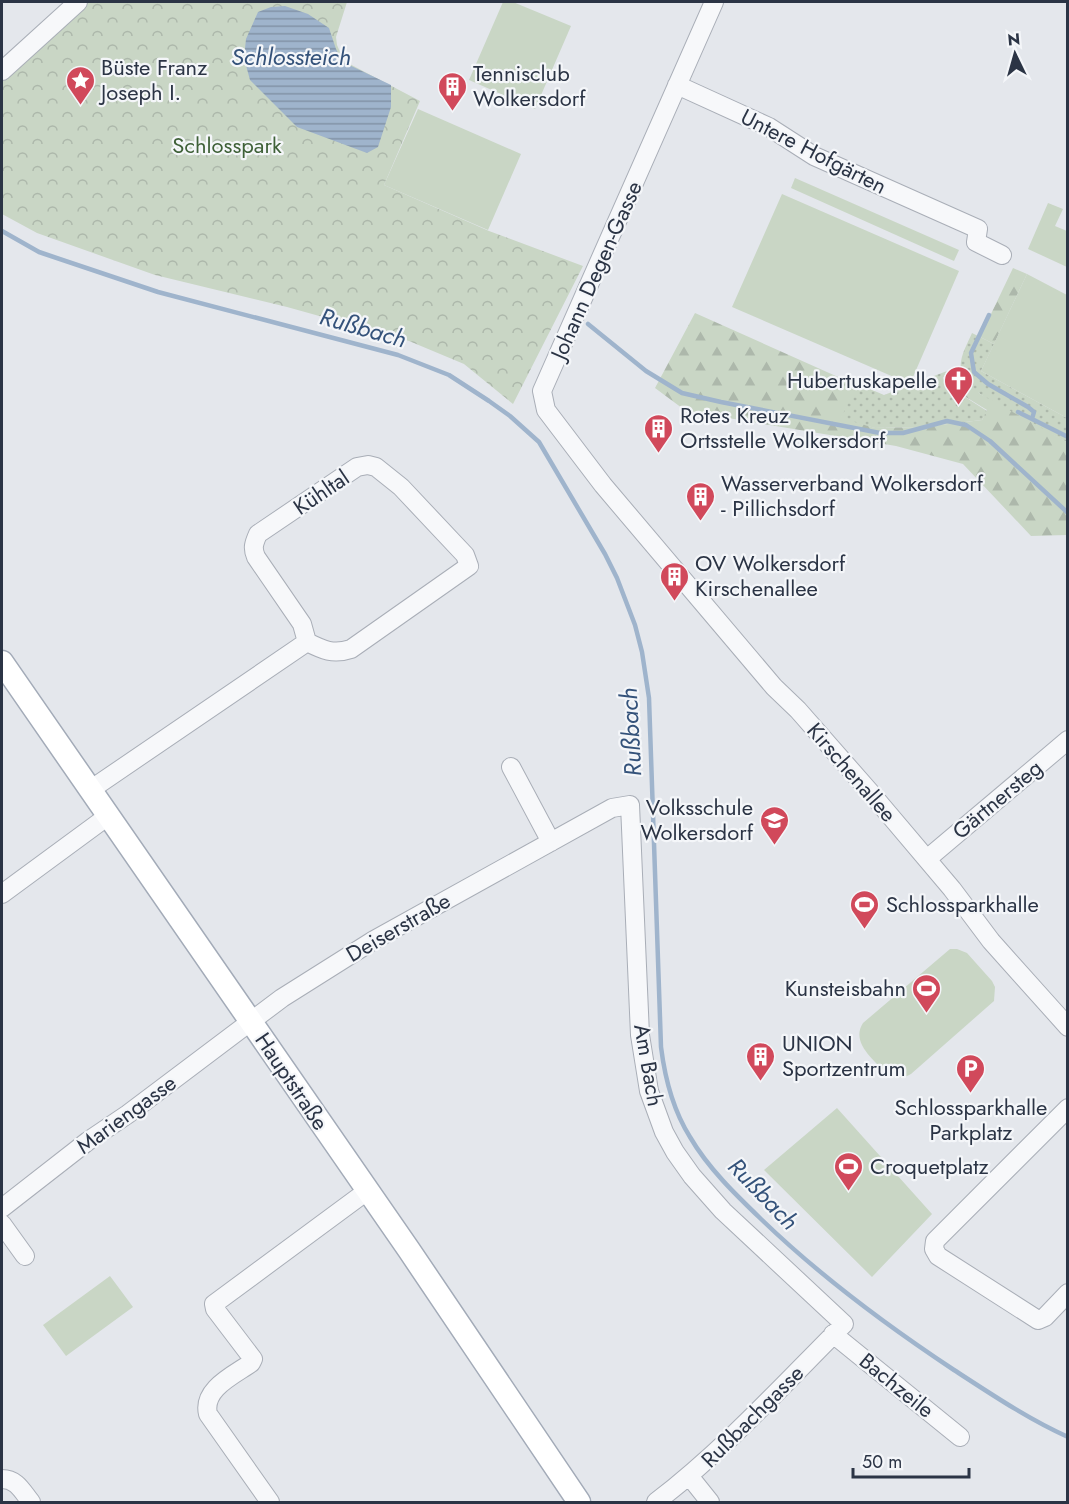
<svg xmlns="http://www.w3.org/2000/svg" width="1069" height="1504" font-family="Jost,sans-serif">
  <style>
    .grass { fill: url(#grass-dots) }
    .forest { fill: url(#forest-firs) }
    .park { fill: url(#park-crowns) }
    .pitch { fill: #c9d6c5 }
    .water { fill: url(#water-rules) }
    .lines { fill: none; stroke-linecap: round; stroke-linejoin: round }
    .stream { stroke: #9fb4cc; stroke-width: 4.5 }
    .minor-casing { stroke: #a9aeb7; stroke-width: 20 }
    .major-casing { stroke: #a3abb8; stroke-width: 25 }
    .minor { stroke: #f7f8fa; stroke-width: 18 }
    .major { stroke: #fff; stroke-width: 22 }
    .labels { text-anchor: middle; stroke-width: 4.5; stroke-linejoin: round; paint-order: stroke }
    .poi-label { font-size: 22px; fill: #2b3445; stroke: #f4f6f9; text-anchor: start }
    .park-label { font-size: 22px; fill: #3f6138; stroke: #f4f6f9 }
    .street-label { font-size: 22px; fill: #2b3445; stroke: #f4f6f9 }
    .water-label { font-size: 24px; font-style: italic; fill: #34527a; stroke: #f4f6f9 }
  </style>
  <defs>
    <pattern id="grass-dots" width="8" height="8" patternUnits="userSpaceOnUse" patternTransform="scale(1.5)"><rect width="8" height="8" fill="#c9d6c5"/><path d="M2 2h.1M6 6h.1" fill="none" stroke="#adb8ab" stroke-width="1.8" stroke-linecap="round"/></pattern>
    <pattern id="forest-firs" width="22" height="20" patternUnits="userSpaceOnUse" patternTransform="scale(1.5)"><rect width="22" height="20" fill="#c9d6c5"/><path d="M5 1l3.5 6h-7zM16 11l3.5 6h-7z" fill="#adb8ab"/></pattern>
    <pattern id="park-crowns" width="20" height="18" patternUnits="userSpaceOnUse" patternTransform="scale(1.5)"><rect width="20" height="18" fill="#c9d6c5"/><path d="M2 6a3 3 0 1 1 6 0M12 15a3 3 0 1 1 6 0" fill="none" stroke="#adb8ab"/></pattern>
    <pattern id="water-rules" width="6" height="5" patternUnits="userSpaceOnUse" patternTransform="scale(1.5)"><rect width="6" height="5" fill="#9fb4cc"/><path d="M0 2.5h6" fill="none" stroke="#8293a7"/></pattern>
  </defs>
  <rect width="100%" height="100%" fill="#e4e7ec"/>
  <path class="grass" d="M972,333L994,344L981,371L1067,418V442C1047,432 972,396 963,378C956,362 966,347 972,333Z
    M947,371L943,378L951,388L987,411L982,420L923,427L875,428L840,419L856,383L884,395Z"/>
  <path class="forest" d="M1013,268L1027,274L994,344L980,337Z
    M695,313L856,385L841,418L875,428L923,427L982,420L987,410L951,388L961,376L980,394L1067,442V535L1031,536L963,464L896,446L686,411L655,388Z"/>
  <path class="park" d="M88,2H347L336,37L337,45L344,61L420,101L384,185L489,231L583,266L513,404L464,364L409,341L287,307L155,275L37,233L2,214V79Z"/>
  <path class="pitch" d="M503,2H513L571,26L535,109L469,80Z
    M418,109L521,154L488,230L384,185Z
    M795,178L959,250L954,261L791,188Z
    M782,194L959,271L910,384L732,307Z
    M1048,203L1063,209L1055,226L1067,231V267L1028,249Z
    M1027,274L1067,295V418L981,371Z
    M950,949H957L967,953L992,981L995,987L994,1001L911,1074C902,1079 896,1079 888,1075C875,1061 850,1043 863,1023Z
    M837,1108L932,1214L872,1277L764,1170Z
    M110,1276L133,1307L66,1356L43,1325Z"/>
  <path class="water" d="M285,6L308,14L329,28L336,49L343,62L391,85V107L378,147L367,153L297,127L250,80L244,58L246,39L258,12L271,7Z"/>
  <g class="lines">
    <path class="stream" d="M2,231L39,252L158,292L398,355L449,375L489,401L510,416L539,442L605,554L617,578L635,625L642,652L649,698L661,1047C665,1079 673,1110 690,1137C708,1168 736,1195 761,1219C821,1277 886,1325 954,1370C991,1394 1028,1419 1068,1437
      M989,315L971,353L974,372L988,384L1028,407L1034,412L1032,419
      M588,324L646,371L682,393L721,402L880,433H903L947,421L966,425L990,441L1068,513
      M1018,412L1068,437"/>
    <defs>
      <path id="minor" d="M714,2L542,391L546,410L603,485L774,687L798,710L870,792L952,889L991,941L1068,1027
        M2,71L78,2
        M677,85L769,127L814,156L978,229L976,242L1002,255
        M511,767L551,842
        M90,790L307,642C323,650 333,655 351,649L469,566L465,555L401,487L376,467L368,465L357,467L258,534C254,543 252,548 256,557L302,624L307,642
        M927,859L1068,740
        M2,894L108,816
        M1068,1108L935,1241L934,1249L938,1256L1038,1320L1045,1317L1068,1293
        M2,1208L88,1141L128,1114L282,998L374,940L612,808L630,805L640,1035L649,1091L664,1132L675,1152L692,1176L723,1211L844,1324C783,1385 724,1450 656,1502
        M2,1224L25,1256
        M833,1334L960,1437
        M690,1477L710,1502
        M2,1479C17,1479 22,1491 31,1502
        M270,1502L208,1414C202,1389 234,1375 251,1363L253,1359L215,1309L214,1304L367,1191"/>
      <path id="major" d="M2,662L409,1250L579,1502"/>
    </defs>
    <use href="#minor" class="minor-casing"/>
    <use href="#major" class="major-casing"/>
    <use href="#minor" class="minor"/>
    <use href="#major" class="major"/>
  </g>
  <defs>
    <symbol id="sight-pin" viewBox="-11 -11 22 30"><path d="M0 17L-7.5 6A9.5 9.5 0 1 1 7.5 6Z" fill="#d1495b" stroke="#f4f6f9"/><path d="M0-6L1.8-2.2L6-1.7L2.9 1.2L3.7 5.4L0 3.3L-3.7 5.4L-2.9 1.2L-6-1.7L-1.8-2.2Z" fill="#fff"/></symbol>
    <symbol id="building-pin" viewBox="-11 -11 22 30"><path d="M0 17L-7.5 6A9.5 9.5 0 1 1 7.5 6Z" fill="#d1495b" stroke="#f4f6f9"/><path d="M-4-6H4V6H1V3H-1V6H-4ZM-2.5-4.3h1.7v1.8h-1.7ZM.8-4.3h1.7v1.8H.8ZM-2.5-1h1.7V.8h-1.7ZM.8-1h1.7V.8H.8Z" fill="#fff"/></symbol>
    <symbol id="church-pin" viewBox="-11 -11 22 30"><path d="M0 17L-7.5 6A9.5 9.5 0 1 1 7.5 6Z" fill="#d1495b" stroke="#f4f6f9"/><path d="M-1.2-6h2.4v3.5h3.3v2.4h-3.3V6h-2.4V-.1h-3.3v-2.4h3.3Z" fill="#fff"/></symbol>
    <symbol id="school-pin" viewBox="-11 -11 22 30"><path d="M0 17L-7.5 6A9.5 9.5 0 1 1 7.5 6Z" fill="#d1495b" stroke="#f4f6f9"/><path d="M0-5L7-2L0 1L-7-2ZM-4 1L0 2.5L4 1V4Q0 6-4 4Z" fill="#fff"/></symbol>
    <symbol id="stadium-pin" viewBox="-11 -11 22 30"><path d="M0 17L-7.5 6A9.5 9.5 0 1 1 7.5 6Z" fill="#d1495b" stroke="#f4f6f9"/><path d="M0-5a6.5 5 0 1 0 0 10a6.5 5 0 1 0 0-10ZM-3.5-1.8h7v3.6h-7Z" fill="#fff"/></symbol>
    <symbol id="parking-pin" viewBox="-11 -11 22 30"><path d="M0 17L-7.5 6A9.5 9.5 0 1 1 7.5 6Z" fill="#d1495b" stroke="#f4f6f9"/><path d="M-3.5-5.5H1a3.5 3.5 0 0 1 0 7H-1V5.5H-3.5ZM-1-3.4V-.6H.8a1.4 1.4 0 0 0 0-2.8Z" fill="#fff"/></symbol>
  </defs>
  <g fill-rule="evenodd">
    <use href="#sight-pin" x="64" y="64" width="33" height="45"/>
    <use href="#building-pin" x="436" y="70" width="33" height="45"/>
    <use href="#church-pin" x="942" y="364" width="33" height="45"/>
    <use href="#building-pin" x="642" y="412" width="33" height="45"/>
    <use href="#building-pin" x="684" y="480" width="33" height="45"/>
    <use href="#building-pin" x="658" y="560" width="33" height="45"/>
    <use href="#school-pin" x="758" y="804" width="33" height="45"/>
    <use href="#stadium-pin" x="848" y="888" width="33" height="45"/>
    <use href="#stadium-pin" x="910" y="972" width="33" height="45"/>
    <use href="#building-pin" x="744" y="1040" width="33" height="45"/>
    <use href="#parking-pin" x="954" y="1052" width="33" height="45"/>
    <use href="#stadium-pin" x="832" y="1150" width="33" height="45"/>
  </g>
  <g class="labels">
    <g class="poi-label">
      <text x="101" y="75">Büste Franz<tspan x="101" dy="25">Joseph I.</tspan></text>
      <text x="473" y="81">Tennisclub<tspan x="473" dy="25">Wolkersdorf</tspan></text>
      <text x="937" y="388" text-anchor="end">Hubertuskapelle</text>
      <text x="680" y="423">Rotes Kreuz<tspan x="680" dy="25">Ortsstelle Wolkersdorf</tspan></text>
      <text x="721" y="491">Wasserverband Wolkersdorf<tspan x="721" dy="25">- Pillichsdorf</tspan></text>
      <text x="695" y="571">OV Wolkersdorf<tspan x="695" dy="25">Kirschenallee</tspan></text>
      <text x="753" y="815" text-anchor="end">Volksschule<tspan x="753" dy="25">Wolkersdorf</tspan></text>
      <text x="886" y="912">Schlossparkhalle</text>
      <text x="906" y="996" text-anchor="end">Kunsteisbahn</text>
      <text x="782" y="1051">UNION<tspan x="782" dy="25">Sportzentrum</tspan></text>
      <text x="971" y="1115" text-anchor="middle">Schlossparkhalle<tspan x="971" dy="25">Parkplatz</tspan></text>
      <text x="870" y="1174">Croquetplatz</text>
    </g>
    <g class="park-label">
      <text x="227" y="153">Schlosspark</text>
    </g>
    <g class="street-label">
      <text transform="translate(814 151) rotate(27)" y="8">Untere Hofgärten</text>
      <text transform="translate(596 270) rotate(-66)" y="8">Johann Degen-Gasse</text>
      <text transform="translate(321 492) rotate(-34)" y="8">Kühltal</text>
      <text transform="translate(852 772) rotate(49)" y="8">Kirschenallee</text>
      <text transform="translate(997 799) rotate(-40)" y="8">Gärtnersteg</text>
      <text transform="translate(398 927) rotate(-30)" y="8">Deiserstraße</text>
      <text transform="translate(649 1065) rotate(80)" y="8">Am Bach</text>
      <text transform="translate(292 1081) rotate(56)" y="8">Hauptstraße</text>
      <text transform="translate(126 1114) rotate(-36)" y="8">Mariengasse</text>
      <text transform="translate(897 1385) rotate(39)" y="8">Bachzeile</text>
      <text transform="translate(752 1416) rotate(-45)" y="8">Rußbachgasse</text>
    </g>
    <g class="water-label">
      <text x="291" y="65">Schlossteich</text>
      <text transform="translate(363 328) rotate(16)" y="8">Rußbach</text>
      <text transform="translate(631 732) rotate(-93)" y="8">Rußbach</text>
      <text transform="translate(763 1194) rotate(46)" y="8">Rußbach</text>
    </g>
  </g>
  <rect width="1069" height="1504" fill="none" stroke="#2b3445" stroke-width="6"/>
  <g transform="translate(1015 54) rotate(355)" stroke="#f4f6f9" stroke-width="4.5" paint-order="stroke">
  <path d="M0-4.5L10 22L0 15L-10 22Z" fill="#2b3445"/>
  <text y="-9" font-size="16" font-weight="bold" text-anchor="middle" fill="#2b3445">N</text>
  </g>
  <path d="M853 1468v9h116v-9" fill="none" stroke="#2b3445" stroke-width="3"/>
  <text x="862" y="1468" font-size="18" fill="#2b3445" stroke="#f4f6f9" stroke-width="4.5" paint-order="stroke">50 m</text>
</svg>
